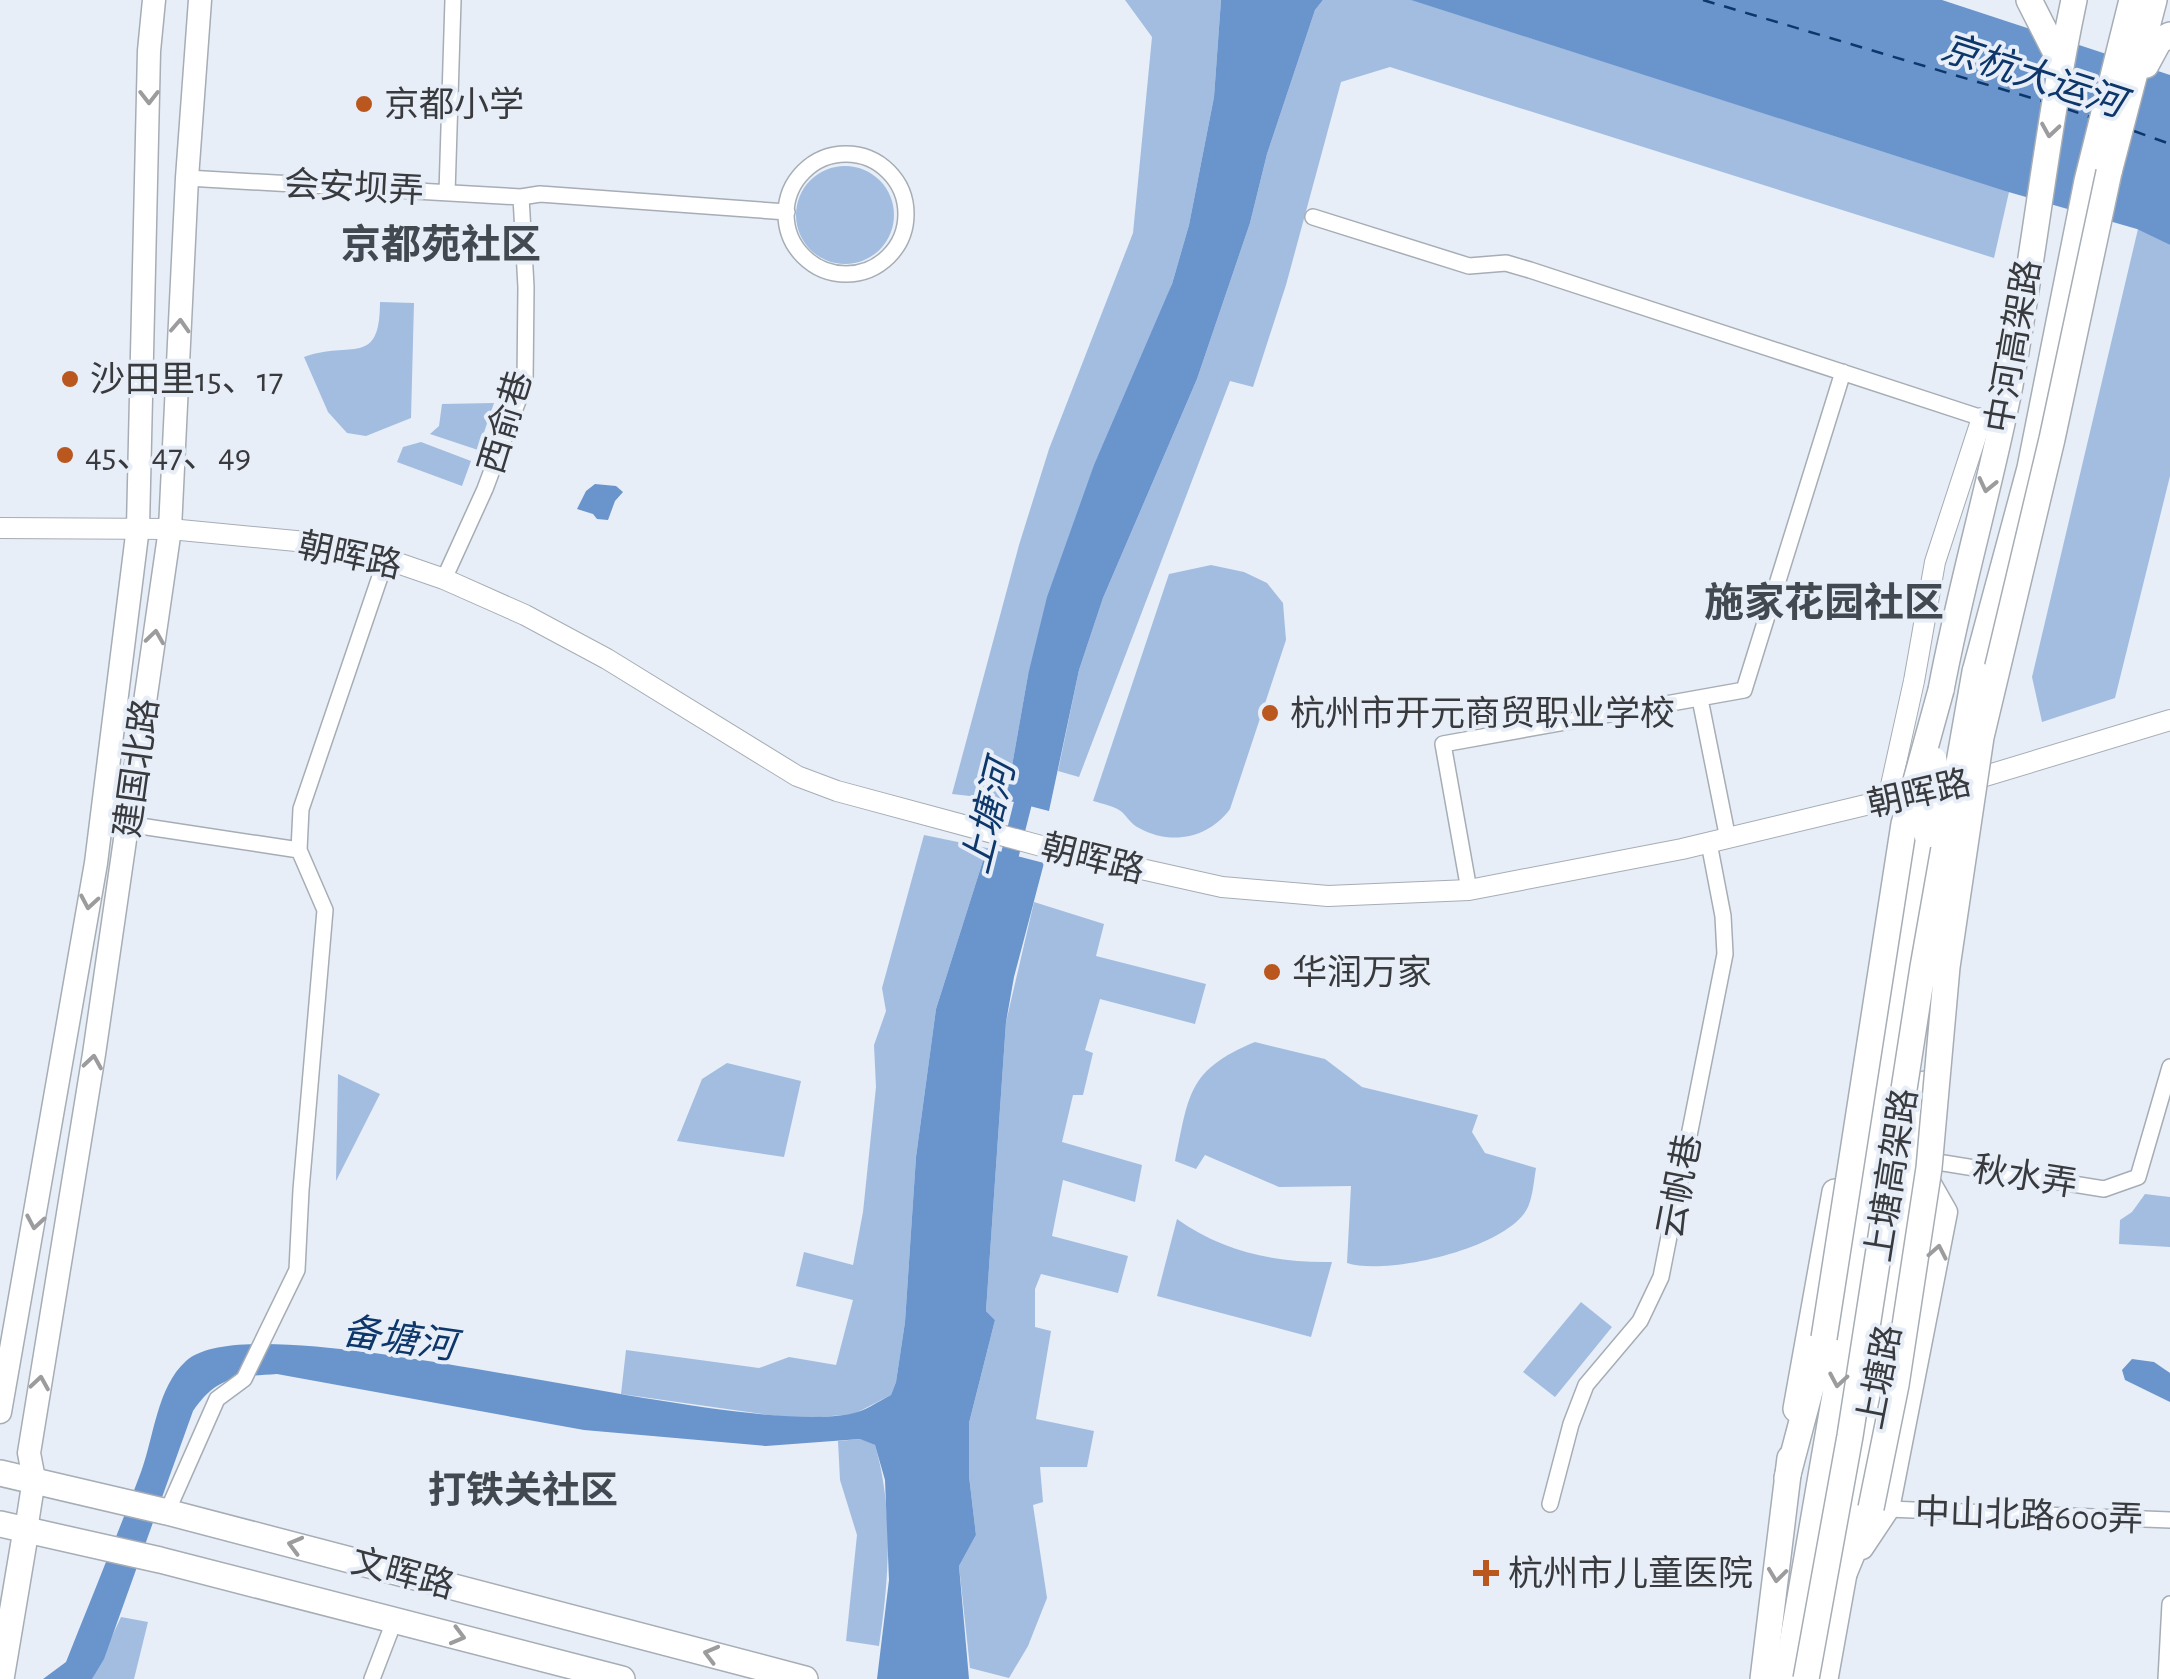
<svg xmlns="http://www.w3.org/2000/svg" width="2170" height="1679" font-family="'Alegreya Sans','Noto Sans SC',sans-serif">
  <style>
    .green { fill: #a3bde1 }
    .water { fill: #6a94cc }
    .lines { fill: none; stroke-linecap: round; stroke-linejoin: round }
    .canal { stroke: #6a94cc; stroke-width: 18 }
    .ferry { stroke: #0d376b; stroke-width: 2.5; stroke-dasharray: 12 10; stroke-linecap: butt }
    .minor-casing { stroke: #a6adb5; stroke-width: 18 }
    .tertiary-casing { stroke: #a6adb5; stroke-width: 22 }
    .secondary-casing { stroke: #a6adb5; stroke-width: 25 }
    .primary-casing { stroke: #a6adb5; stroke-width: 28 }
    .trunk-casing { stroke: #a6adb5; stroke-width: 28 }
    .minor { stroke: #fff; stroke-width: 15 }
    .tertiary { stroke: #fff; stroke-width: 20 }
    .secondary { stroke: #fff; stroke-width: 22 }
    .primary { stroke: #fff; stroke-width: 25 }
    .trunk { stroke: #fff; stroke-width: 25 }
    .trunk-bridge-casing { stroke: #a6adb5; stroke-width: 28; stroke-linecap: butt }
    .trunk-bridge { stroke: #fff; stroke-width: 25 }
    .oneway { stroke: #9c9c9e }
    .poi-dot { fill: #b9571e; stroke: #e7eef7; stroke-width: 4 }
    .labels { text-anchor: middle; stroke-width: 8; stroke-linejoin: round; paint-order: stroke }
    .poi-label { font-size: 35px; fill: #383a3e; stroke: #e7eef7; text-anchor: start }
    .street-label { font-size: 35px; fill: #383a3e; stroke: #e7eef7 }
    .water-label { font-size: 38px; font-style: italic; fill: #0d376b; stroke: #e7eef7 }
    .neighbourhood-label { font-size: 38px; font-weight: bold; fill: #434950; stroke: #e7eef7 }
    .quarter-label { font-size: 40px; font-weight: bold; fill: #434950; stroke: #e7eef7 }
  </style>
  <rect width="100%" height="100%" fill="#e7eef7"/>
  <path class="green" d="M1125,0H1221L1214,97L1189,225L1172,284L1028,675L1006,800L952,794L1019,545L1049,449L1133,233L1152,37Z
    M1323,0H1412L2009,192L1994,258L1390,67L1341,82L1286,285L1253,387L1230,381L1079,777L1058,771L1079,670L1103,598L1197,379L1250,223L1267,154L1315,10Z
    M796 215a49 49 0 1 1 98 0a49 49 0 1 1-98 0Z
    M2138,229L2170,245V476L2115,698L2042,722L2032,677Z
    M380,302L414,303L411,418L366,436L347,433L328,412L304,357C351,340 380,368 380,302Z
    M494,403L478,450L430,434L439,426L442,404Z
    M421,442L471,461L462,486L397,462L403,447Z
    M1211,565L1244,572L1267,583L1283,603L1286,640L1230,809C1209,838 1171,846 1139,828C1131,824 1128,818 1122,812C1115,806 1103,804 1093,801L1169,574Z
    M924,835L987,848L936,1009L916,1157L905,1322L896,1382L891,1395L854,1414L798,1419L621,1394L626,1350L759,1368L789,1357L836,1365L853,1300L796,1286L804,1252L853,1265L863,1212L876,1087L874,1045L886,1011L882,988Z
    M1034,902L1104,924L1096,956L1206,984L1195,1024L1100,999L1085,1050L1093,1053L1083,1095H1073L1062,1142L1142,1165L1135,1202L1063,1180L1052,1236L1128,1256L1118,1293L1041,1274L1035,1289V1327L1051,1331L1036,1419L1094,1431L1087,1467H1040L1043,1502L1033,1505L1047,1598L1028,1646L1009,1678L970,1668L959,1566L976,1535L969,1476V1423L995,1320L986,1311L1006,1022Z
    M1255,1042L1325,1059L1362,1087L1478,1115L1472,1132L1485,1153L1536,1168C1534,1179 1533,1196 1528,1207C1509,1248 1387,1276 1347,1263L1351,1186L1279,1187L1205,1155L1196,1169L1175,1161C1189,1095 1187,1070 1255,1042Z
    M727,1063L801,1081L784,1157L677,1141L702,1079Z
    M338,1074L380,1094L336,1181Z
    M2145,1194L2170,1197V1247L2119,1244L2120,1220L2132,1212Z
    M1177,1219C1223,1252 1276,1263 1332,1262L1311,1337L1157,1296Z
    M1581,1302L1612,1327L1555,1397L1523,1372Z
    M861,1439L875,1445C894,1511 889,1579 879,1646L846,1641L857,1535L840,1480L838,1441Z
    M121,1617L148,1622L134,1679H92Z"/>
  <path class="water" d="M1221,0H1323L1315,10L1267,154L1250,223L1197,379L1103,598L1079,670L1049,811L1006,800L1028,675L1047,597L1094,465L1172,284L1189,225L1214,97Z
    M1411,0H1942L2170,75V245L2137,229L2005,191Z
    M595,484L616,486L623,492L615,501L608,520L597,519L593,514L577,509L586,491Z
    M987,848L1044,863L1014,977L1006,1022L986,1311L995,1320L969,1423V1476L976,1535L959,1566L969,1679H877L889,1580L885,1480L875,1445L860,1439L766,1446L584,1430L277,1374C236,1377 218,1375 193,1411L104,1659L92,1679H43L66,1662C91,1599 117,1536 141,1472C154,1437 157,1387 186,1361C258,1296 724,1439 850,1414C864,1412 879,1401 891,1395L896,1382L905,1322L916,1157L936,1009Z
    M2132,1359L2154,1362L2170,1373V1402L2125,1380L2122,1370Z"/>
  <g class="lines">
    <path class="canal" d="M1005,874L1028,783"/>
    <path class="ferry" d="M1703,0L2045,102
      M2067,109L2093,118
      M2134,131L2170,144"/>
    <defs>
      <path id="minor" d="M786 214a60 60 0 1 1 120 0a60 60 0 1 1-120 0Z
        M187,178L521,197L540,194L787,212
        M447,193L453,0
        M1313,217L1469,266L1506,263L1530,270L1982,418
        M444,579L485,489L525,382L526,287L521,197
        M1700,699L1728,839
        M127,824L299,850
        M1469,890L1443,744L1744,690L1843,372
        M1925,1160L2104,1189L2138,1177L2170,1067
        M1550,1504L1571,1424L1586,1385L1640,1321L1661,1277L1725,954L1723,916L1709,843
        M1888,1509L2170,1520
        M167,1512L217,1399L244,1379L297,1270L301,1190L325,910L299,850L301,809L386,559
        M372,1679L395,1619
        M2166,1679L2170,1604"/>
      <path id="tertiary" d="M0,528L170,529L317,543L386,559L444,579L525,615L607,659L797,776L837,791L1056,850L1222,887L1328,896L1469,890L1682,849L1924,791
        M1962,783L2170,720
        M1888,799L1914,681L1935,562L1982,418"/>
      <path id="secondary" d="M0,1412L96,863L138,527L149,51L154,0
        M26,1530L34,1479L29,1453L94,1054L170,529L187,178L200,0
        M1862,1548L1888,1509L1946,1212L1922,1170"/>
      <path id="primary" d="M1796,1409L1835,1192
        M0,1473L167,1512L805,1679
        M0,1524L160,1560L622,1679
        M1,1679L26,1530
        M1763,1679L1790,1458
        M1825,1679L1895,1290L1925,1084"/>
      <path id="trunk" d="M2029,0L2061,63
        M2146,65L2159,41L2170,35
        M2109,172L2154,0
        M1975,672L2030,468L2087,181L2132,0
        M1941,690C1960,588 1990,487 2010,385C2034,257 2047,127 2074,0
        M1787,1478L1824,1338
        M1843,1576L1871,1508
        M1786,1679L1883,1117L1927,835"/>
    </defs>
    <use href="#minor" class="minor-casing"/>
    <use href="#tertiary" class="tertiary-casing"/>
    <use href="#secondary" class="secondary-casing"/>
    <use href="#primary" class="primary-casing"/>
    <use href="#trunk" class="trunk-casing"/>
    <use href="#minor" class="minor"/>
    <use href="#tertiary" class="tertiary"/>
    <use href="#secondary" class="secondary"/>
    <use href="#primary" class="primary"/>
    <use href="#trunk" class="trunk"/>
    <defs>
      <path id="trunk-bridge" d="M1927,835L1934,760
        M1824,1338L1904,824L1941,690
        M1871,1508L1896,1385L1929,1168L1947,967L1981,737L2052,439L2109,172
        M1806,1679L1850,1436L1923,967L1975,672"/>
    </defs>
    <use href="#trunk-bridge" class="trunk-bridge-casing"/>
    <use href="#trunk-bridge" class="trunk-bridge"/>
  </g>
  <defs><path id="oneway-chevron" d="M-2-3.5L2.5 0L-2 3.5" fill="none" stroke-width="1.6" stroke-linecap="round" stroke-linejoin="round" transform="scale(2.5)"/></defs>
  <g class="oneway">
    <use href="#oneway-chevron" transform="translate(149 97) rotate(90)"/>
    <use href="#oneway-chevron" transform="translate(2050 130) rotate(99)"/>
    <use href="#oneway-chevron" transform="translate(180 326) rotate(-87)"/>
    <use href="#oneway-chevron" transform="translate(1987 485) rotate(103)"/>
    <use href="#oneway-chevron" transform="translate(155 637) rotate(-82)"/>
    <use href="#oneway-chevron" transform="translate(89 902) rotate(100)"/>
    <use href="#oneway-chevron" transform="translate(93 1062) rotate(-81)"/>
    <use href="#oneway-chevron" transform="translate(35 1222) rotate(100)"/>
    <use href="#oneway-chevron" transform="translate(1938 1252) rotate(-79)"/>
    <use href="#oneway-chevron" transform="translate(1838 1380) rotate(100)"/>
    <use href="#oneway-chevron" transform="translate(40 1383) rotate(-81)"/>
    <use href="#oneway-chevron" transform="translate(295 1545) rotate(-165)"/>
    <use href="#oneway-chevron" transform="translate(1777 1575) rotate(97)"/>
    <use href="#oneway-chevron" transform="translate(458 1636) rotate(15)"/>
    <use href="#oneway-chevron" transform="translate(711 1654) rotate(-165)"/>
  </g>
  <g class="poi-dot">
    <circle cx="364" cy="104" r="10"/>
    <circle cx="70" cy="379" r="10"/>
    <circle cx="65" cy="455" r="10"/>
    <circle cx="1270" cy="713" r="10"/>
    <circle cx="1272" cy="972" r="10"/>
    <path d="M1481 1558h10v10h10v10h-10v10h-10v-10h-10v-10h10z"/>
  </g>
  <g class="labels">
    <g class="poi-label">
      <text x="384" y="116">京都小学</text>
      <text x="90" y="391">沙田里15、17</text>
      <text x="85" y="467">45、47、49</text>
      <text x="1290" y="725">杭州市开元商贸职业学校</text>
      <text x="1292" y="984">华润万家</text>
      <text x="1508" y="1585">杭州市儿童医院</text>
    </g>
    <g class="street-label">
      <text transform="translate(354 187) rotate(3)" y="12">会安坝弄</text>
      <text transform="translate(2013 346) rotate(-80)" y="12">中河高架路</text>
      <text transform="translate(505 422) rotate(-73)" y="12">西俞巷</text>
      <text transform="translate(350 555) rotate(12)" y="12">朝晖路</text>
      <text transform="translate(136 768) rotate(-82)" y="12">建国北路</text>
      <text transform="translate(1919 793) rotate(-13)" y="12">朝晖路</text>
      <text transform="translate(1093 858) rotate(14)" y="12">朝晖路</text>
      <text transform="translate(1891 1175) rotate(-81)" y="12">上塘高架路</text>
      <text transform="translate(2025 1176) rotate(9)" y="12">秋水弄</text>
      <text transform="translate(1679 1186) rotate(-79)" y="12">云帆巷</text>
      <text transform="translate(1879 1377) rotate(-79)" y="12">上塘路</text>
      <text transform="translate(2029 1515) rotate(2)" y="12">中山北路600弄</text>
      <text transform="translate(403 1573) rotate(15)" y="12">文晖路</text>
    </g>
    <g class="water-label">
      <text transform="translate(2033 75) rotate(18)" y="13">京杭大运河</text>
      <text transform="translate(988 817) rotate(-76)" y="13">上塘河</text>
      <text transform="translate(399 1338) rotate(8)" y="13">备塘河</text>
    </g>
    <g class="neighbourhood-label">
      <text x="523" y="1503">打铁关社区</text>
    </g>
    <g class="quarter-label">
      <text x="441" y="258">京都苑社区</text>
      <text x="1824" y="616">施家花园社区</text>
    </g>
  </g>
</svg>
